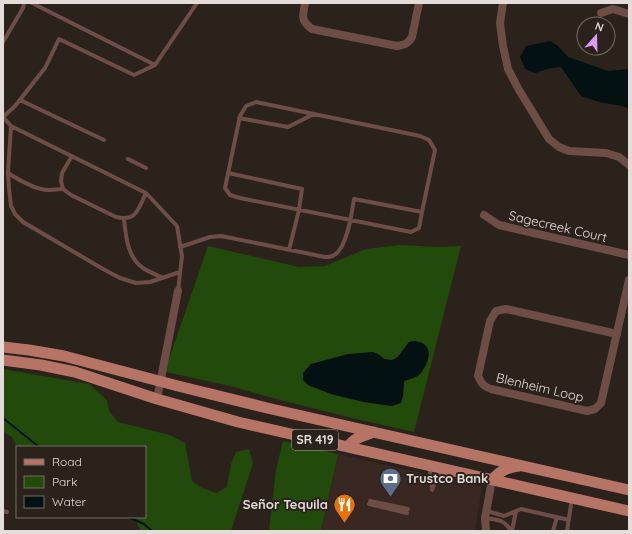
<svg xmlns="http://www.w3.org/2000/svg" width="632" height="534" font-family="Quicksand,sans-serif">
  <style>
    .commercial { fill: #392721 }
    .green { fill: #214a0b; fill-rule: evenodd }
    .water { fill: #041112 }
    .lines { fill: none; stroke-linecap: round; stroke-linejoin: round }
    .stream { stroke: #041112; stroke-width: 2 }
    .service { stroke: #6e4d47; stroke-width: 4 }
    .minor { stroke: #6e4d47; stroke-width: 8 }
    .primary { stroke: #b67467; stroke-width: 11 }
    .labels { text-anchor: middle; stroke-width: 4; stroke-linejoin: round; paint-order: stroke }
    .shield { fill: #2c221c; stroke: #aca4a0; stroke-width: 1 }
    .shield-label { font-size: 12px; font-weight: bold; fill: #e3dcd8 }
    .street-label { font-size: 13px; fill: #e3dcd8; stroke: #2c221c }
    .poi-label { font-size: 13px; font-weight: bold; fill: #e3dcd8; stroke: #2c221c; text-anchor: start }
  </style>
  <rect width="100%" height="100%" fill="#2c221c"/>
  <path class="commercial" d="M338,454L482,487L475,531H321Z"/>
  <path class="green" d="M399,245L437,247L461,246L414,432L352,418L284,401L230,386L166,372L168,362L208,246L299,267L325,266L366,249ZM415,341L425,345L418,375L404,381L403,396L392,406L364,402L331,394L308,385L378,354C395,369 399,353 409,342Z
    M3,369L89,384L107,400L109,411L118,422L170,435L185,443L192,481L200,487L216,493L227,487L231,464L236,452L249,449L253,463L231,531H141L133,517H145V447H17L12,437L3,432Z
    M283,441L338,454L321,531H269L276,470Z"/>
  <path class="water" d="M550,41L557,45L568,57L608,71L629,69V109L622,106L599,102L581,96L561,67L551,68L535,73L525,69L520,57L526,46Z
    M415,341C419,342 424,343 426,346C433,354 425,369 419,375C415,378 409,379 404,381L403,396L401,403L392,406L364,402L331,394L308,385L303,380V373L311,364L348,354L373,352L378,354L384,359L392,360L398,357L409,342Z"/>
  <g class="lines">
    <path class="stream" d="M3,418L39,447
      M128,517L144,524L152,531"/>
    <path class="service" d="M32,3L155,65
      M3,42L23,8L24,3
      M20,100L104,140
      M3,117L15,106L45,68L59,39L134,75L155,65L197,3
      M3,117L11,126L146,193L177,226L182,256L178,291
      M239,118L288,127L314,114
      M11,126L8,173L9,188L11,206L15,214L23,222L103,269L120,278L136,283L150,282L180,272
      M72,156L62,173L61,181L63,189L71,195L116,217C137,222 138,209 146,193
      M128,159L146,168
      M8,173C19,180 37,191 50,190C54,190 58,189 63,189
      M228,173L302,189L299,210L289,250
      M124,219C126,236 127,257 143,268C149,272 157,275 163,278
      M180,247L210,237L221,236L325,257C328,257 332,257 334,255C347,249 352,212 354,199L422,212L435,150L429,140L420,136L256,102L246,106L240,116L225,188L230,195L240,198L411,232L419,228L422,212
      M429,467L431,477L432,488
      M432,490L437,477L444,471
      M370,501L408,509
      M369,504L407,513
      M3,511L7,512
      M487,511L504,516L521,509L569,520
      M485,518C498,520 504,519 511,531
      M512,531L516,511
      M553,531L557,517
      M567,531L572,498"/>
    <path class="minor" d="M305,3C303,16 300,20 312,29L397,46C404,45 408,44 412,37L419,3
      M503,3L500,23L503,46L508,69L519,90L549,139L559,147L569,151L606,153L619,157L629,165
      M601,13L613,9L629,14
      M484,215L499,225L629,255
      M617,334L506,309L496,311L490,321L478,376C481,383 484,387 491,389L587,411L595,409L601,403L629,280
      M157,399L178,291
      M486,531L485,518L492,480"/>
    <path class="primary" d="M3,347L29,350L64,356L178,386L267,408L629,490
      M3,360L41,365L75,372L157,399L238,422L629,511
      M348,447C355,437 363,436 374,432
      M492,480C501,470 506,468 519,466"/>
  </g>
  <defs>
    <symbol id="bank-pin" viewBox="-11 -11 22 30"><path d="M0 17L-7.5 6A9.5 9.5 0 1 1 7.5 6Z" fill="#5c6f8a" stroke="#2c221c"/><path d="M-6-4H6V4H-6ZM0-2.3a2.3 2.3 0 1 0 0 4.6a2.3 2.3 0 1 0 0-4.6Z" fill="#fff"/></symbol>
    <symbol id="restaurant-pin" viewBox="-11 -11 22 30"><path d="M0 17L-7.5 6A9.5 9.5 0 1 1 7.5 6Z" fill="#e8710a" stroke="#2c221c"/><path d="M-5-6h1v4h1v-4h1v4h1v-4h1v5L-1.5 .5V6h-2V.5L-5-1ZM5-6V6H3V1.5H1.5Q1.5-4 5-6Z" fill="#fff"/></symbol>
  </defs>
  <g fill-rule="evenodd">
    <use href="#bank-pin" x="378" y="466" width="25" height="34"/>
    <use href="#restaurant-pin" x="332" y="492" width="25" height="34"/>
  </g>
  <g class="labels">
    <rect class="shield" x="292" y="430" width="46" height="20" rx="3"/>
    <g class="shield-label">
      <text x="315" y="444">SR 419</text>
    </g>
    <g class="street-label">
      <text transform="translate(558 226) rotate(13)" y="5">Sagecreek Court</text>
      <text transform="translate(540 387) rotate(13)" y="5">Blenheim Loop</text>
    </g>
    <g class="poi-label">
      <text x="406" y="483">Trustco Bank</text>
      <text x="328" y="509" text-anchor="end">Señor Tequila</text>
    </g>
  </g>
  <rect width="632" height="534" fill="none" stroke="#e3dcd8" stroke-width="8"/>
  <rect x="16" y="446" width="130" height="72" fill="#2c221c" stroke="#756c67"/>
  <rect x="24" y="459" width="20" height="6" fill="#b67467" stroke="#756c67"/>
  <text x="52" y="466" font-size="12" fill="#e3dcd8">Road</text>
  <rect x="24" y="476" width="20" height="12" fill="#214a0b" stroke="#756c67"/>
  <text x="52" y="486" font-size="12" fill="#e3dcd8">Park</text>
  <rect x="24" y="496" width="20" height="12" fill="#041112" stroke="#756c67"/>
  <text x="52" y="506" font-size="12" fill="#e3dcd8">Water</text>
  <g transform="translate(596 36) rotate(20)"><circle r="19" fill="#2c221c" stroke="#756c67"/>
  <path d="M0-3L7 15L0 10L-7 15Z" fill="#da9af6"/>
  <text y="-6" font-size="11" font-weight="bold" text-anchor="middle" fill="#e3dcd8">N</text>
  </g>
</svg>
